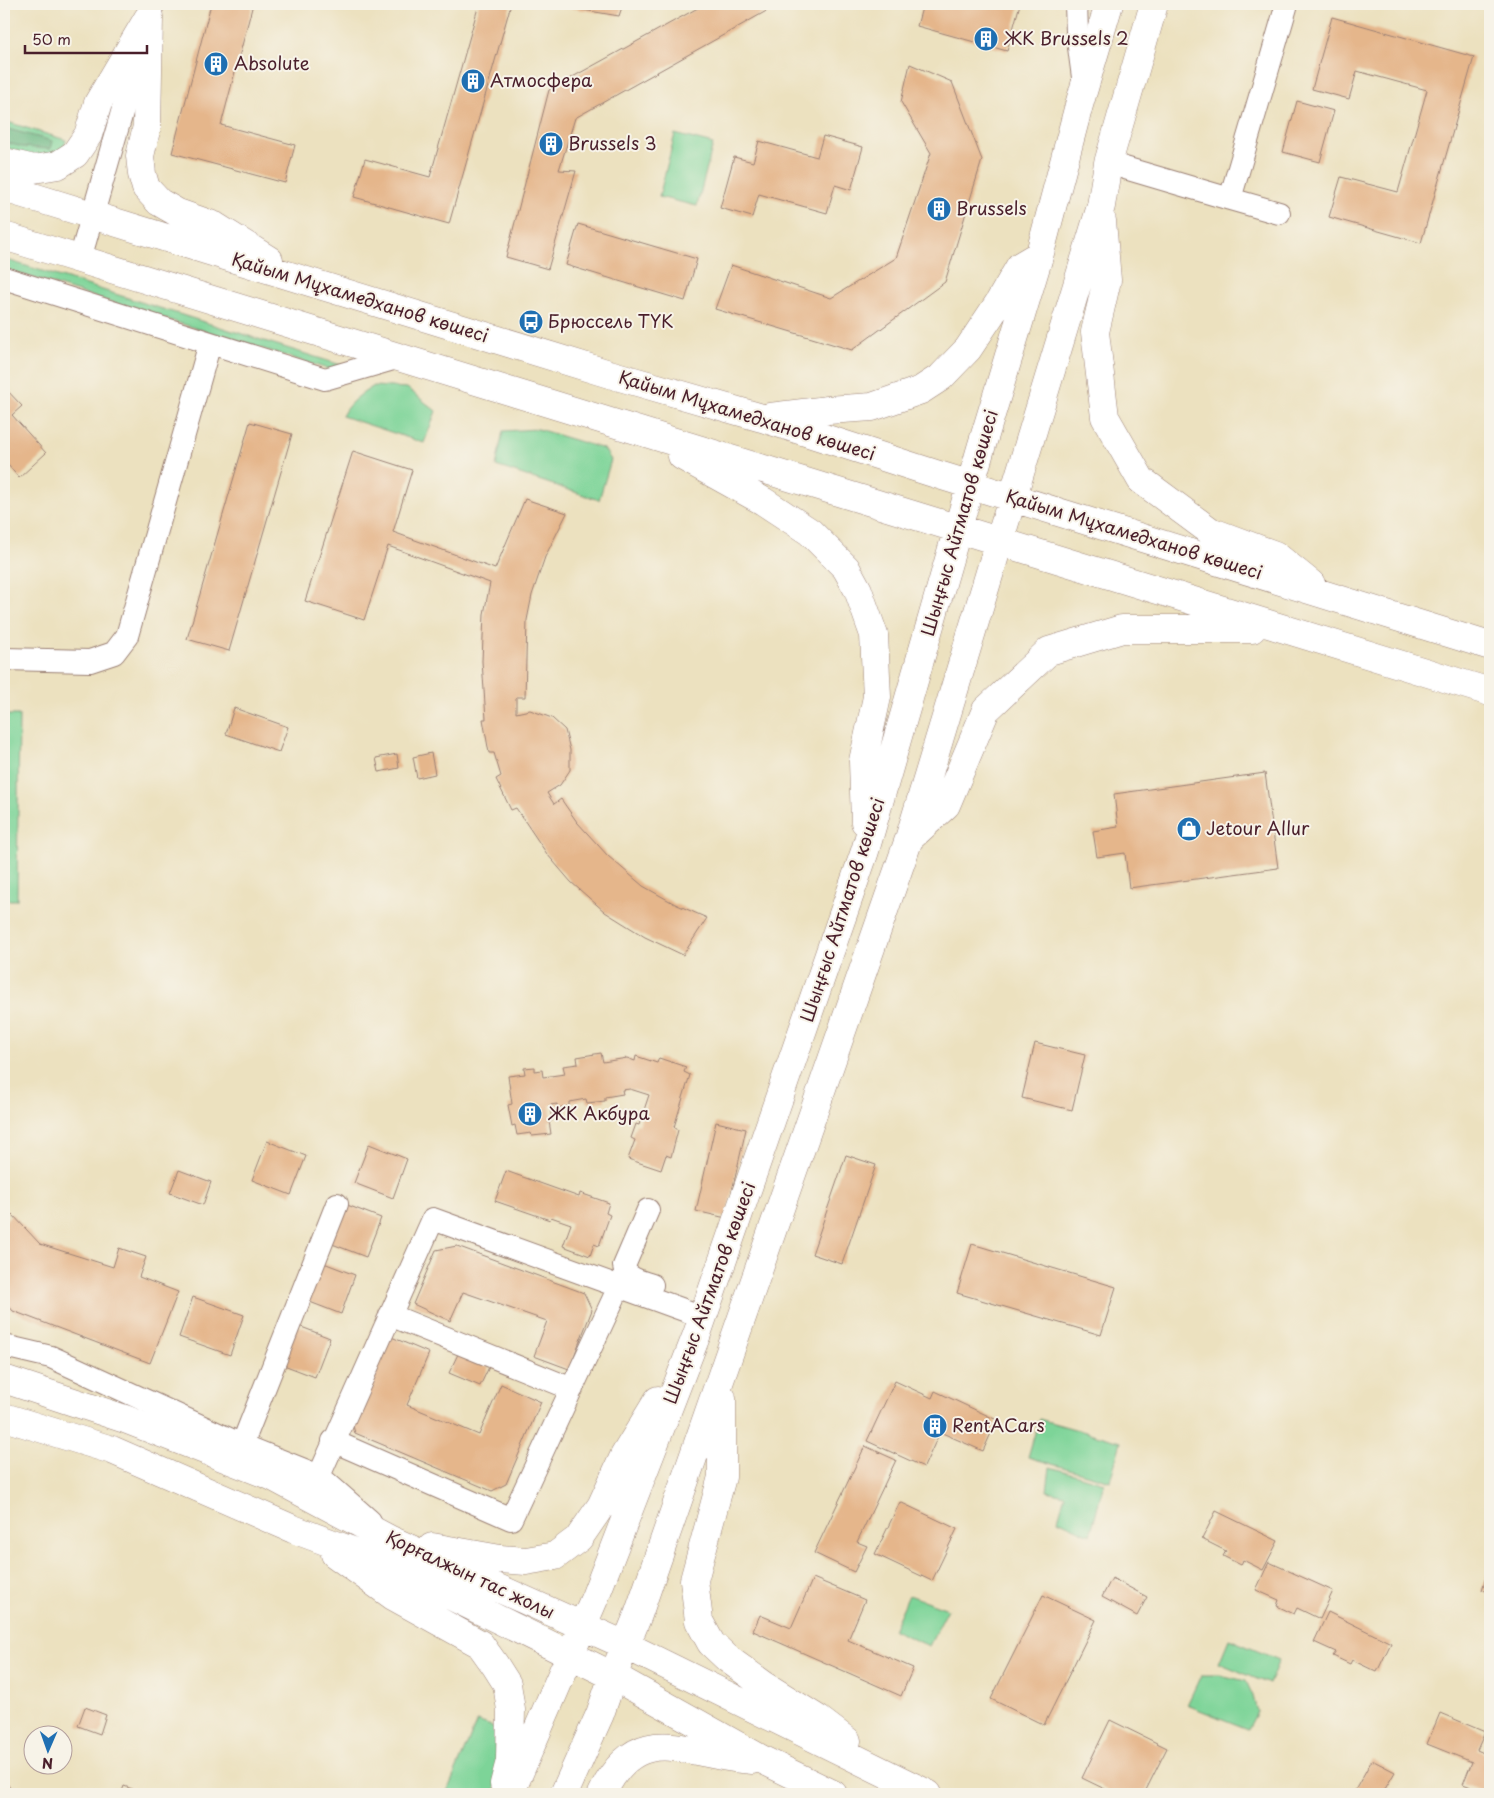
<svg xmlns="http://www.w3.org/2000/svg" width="1494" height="1798" font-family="'Playpen Sans',sans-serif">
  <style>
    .green { fill: #7dd498; stroke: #647a62 }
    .forest { fill: #66b680; stroke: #586a56 }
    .building { fill: #e5b68b }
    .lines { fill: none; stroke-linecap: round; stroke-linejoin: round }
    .minor-casing { stroke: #9b8075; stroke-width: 24 }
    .major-casing { stroke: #9b8075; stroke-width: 29 }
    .minor { stroke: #fff; stroke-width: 22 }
    .major { stroke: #fff; stroke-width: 28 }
    .labels { text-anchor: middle; stroke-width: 4; stroke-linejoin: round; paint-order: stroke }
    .poi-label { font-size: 18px; fill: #4a1f2b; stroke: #f7f3e8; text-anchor: start }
    .street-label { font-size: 18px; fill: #4a1f2b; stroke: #f7f3e8 }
  </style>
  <rect width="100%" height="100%" fill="#f7f3e8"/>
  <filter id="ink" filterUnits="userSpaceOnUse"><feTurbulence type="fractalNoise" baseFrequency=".02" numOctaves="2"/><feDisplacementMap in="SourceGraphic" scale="10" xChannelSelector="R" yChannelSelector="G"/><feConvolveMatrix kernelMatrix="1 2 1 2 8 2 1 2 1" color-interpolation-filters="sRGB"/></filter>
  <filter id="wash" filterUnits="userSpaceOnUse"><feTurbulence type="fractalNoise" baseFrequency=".0096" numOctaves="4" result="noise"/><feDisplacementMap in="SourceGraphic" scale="20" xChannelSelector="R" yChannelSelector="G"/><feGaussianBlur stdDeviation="1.12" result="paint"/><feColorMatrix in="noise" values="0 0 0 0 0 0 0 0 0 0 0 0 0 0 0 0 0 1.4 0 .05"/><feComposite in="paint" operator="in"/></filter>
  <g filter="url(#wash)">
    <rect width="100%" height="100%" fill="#ece1bf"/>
    <path class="green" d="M4,121L66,140L64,150L36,157L4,147Z
      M675,134L713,144L697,206L659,197Z
      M4,259L344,366L331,370L4,269Z
      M374,386L407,388L436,411L424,443L342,416C349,402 361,394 374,386Z
      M538,429L604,449L611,460L599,500L496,466L503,431Z
      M4,715H19L17,900H4Z
      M1039,1419L1121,1442L1110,1481L1028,1457Z
      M1050,1467L1104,1483L1090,1535L1058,1520L1065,1495L1047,1491Z
      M909,1595L948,1609L929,1646L893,1630Z
      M1229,1639L1279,1660L1269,1684L1219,1663Z
      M1201,1675H1220L1246,1681L1253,1696L1257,1712L1248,1729L1187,1705Z
      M477,1721L497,1728L494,1740L499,1776L494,1794H446Z"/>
    <path class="forest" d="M4,128L52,141L50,149L23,147L4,142Z"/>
    <g id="blocks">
      <path class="building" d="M211,4H253L221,125L295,145L285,183L172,153Z
        M479,4H511L449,224L354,197L365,159L430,177Z
        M561,4H623L619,16L560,6Z
        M705,4H779L575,118L559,170L576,171L548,269L506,257L549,90Z
        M923,4H1020L1007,51L917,26Z
        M1332,17L1474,57L1421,243L1329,217L1341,177L1398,192L1427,90L1357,71L1349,99L1312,89Z
        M910,64L952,82L982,160L945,282L852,350L715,309L731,265L831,298L896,258L931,153L901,102Z
        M1297,101L1334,111L1320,162L1283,152Z
        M823,136L863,147L851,190L835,185L827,213L759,194L752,217L720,208L734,157L753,162L759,141L817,157Z
        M578,224L697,259L685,301L566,265Z
        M4,387L22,406L12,415L46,453L19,478L8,465L5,467L4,465Z
        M250,422L292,434L229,651L187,639Z
        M353,451L412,470L393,532L495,569L525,499L567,513L545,557L532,595L527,620L525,697H516V713L530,710L552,718L565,730L570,750V770L560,785L547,793L554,804L561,799L577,822L608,856L643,886L675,904L707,918L683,955L645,937L605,912L571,882L547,854L516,808L511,810L496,779L501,776L494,753H489L483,719H486L482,661L484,614L490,583L388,546L364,620L305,601Z
        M234,708L288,727L279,752L226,734Z
        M431,753L435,774L417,778L413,757Z
        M397,754L399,768L379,772L376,758Z
        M1265,773L1278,868L1129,888L1125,853L1097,857L1093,831L1118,827L1114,794Z
        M1035,1043L1085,1055L1072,1110L1022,1098Z
        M601,1053L603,1062L627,1058L635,1061L636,1056L657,1063L659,1058L686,1067L684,1072L690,1075L674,1127L678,1130L671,1157L666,1155L661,1170L628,1159L635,1140L631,1138L636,1124L639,1125L649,1095L630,1089L622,1090L623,1094L605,1097V1101L587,1103L586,1099L569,1102V1106L557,1108V1104L550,1105L552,1121H549L551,1134L532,1136L531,1133L517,1135L515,1125L512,1126L508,1105L512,1104L508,1076L525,1074L524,1068L535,1067V1071L542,1070L543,1077L565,1074L563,1066L578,1064L577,1057Z
        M716,1122L746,1129L726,1218L696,1211Z
        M267,1141L306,1156L291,1195L252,1180Z
        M369,1144L407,1159L393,1198L354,1183Z
        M846,1155L876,1165L842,1264L812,1254Z
        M179,1170L211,1182L203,1205L170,1193Z
        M506,1171L579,1197L580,1193L609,1203L606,1213L610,1215L599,1246L594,1244L590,1256L563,1246L571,1224L551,1217L550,1220L495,1201Z
        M342,1203L381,1218L366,1257L327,1242Z
        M12,1214L40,1244L113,1267L119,1248L146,1257L139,1277L178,1292L150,1363L13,1311L4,1300V1222Z
        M972,1244L1116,1287L1101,1335L957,1293Z
        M457,1246L584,1293L592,1310L569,1369L534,1356L547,1321L463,1292L450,1321L413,1304L436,1250Z
        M316,1260L355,1275L341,1314L302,1299Z
        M193,1297L244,1315L230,1355L179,1337Z
        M291,1323L330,1338L315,1377L276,1362Z
        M389,1336L429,1353L407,1405L479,1435L501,1384L541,1402L506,1484L492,1491L355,1433L352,1422Z
        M458,1354L489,1367L480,1386L449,1373Z
        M895,1381L932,1398L935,1391L997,1420L983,1451L940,1432L924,1467L867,1441Z
        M865,1446L896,1460L857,1542L867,1546L854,1572L814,1553Z
        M900,1502L957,1529L932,1581L875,1554Z
        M1216,1511L1278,1541L1263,1570L1243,1560L1241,1565L1223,1556L1226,1551L1202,1539Z
        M1269,1562L1333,1591L1320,1619L1297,1608L1294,1614L1277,1606L1279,1600L1256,1590Z
        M1490,1564V1592L1482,1590Z
        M813,1578L865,1600L848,1640L913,1668L901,1696L753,1631L760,1615L791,1628Z
        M1112,1578L1147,1597L1137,1616L1102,1597Z
        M1043,1595L1096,1620L1044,1725L991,1699Z
        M1328,1612L1391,1643L1377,1672L1352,1660L1350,1664L1333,1656L1336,1652L1314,1642Z
        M85,1707L106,1715L100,1734L78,1726Z
        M1440,1713L1485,1732L1477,1750L1490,1756V1794L1463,1784L1472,1762L1427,1744Z
        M1110,1720L1167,1748L1144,1794H1115L1082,1778Z
        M1372,1760L1395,1772L1382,1794H1353Z
        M4,1779L12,1791L13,1794H4Z
        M124,1786L146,1794H121Z"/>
    </g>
  </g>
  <g filter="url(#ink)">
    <use href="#blocks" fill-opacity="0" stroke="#9b8075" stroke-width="1"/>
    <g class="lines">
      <defs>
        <path id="minor" d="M1076,4L1077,32L1084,85
          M1108,163L1230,199L1287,4
          M1230,199L1279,213
          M80,259L153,4
          M4,278L325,379L400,357
          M4,659L90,661L114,653L127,636L210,343
          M648,1210L624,1266C625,1279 641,1281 652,1285
          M390,1315L572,1389
          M4,1346L51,1357L242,1445L319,1476L370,1521
          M333,1441L511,1519L619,1287
          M242,1445L337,1204
          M319,1476L433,1219L703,1317"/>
        <path id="major" d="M149,17L147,126L140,156L142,174L146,188L159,202L178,213L215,226L269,260
          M4,162L34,169L58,165L75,154L88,135L98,103L148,18
          M4,188L606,373L762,418L939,475L1490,646
          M1102,221L1107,280L1095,332L1105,417L1141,480L1210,531L1275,555L1311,584
          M4,236L1490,692
          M770,417L828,410L872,407L921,390L941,377L968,349L998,304L1020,266L1037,256
          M682,456L763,501L810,532L846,568L858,590L874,635L877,697L863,761L865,822
          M910,838L946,805L986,710L1049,651L1122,629H1252
          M4,1379L125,1419L271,1476L391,1540L625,1645L928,1794
          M722,1398V1477L694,1580L699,1621L711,1643L728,1659L764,1685L818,1719L847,1741
          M4,1417L112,1450L293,1529L382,1562L613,1676L763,1760L833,1794
          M432,1547L500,1559L526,1561L555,1556L579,1538L601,1506L624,1456L658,1400
          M335,1554L393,1596L480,1644L495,1665L507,1684L511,1710L510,1761L504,1784
          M510,1794L595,1597L697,1334L865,851L981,448L1040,253L1079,105L1109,4
          M564,1794L600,1714L613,1676L638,1615L909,839L1101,206L1108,163L1154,4
          M602,1794C639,1716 688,1757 752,1760"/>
      </defs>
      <use href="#minor" class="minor-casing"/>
      <use href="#major" class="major-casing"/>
      <use href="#minor" class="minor"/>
      <use href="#major" class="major"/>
    </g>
  </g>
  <defs>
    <symbol id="building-disc" viewBox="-11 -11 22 22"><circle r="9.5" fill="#1f6fb2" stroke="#f7f3e8"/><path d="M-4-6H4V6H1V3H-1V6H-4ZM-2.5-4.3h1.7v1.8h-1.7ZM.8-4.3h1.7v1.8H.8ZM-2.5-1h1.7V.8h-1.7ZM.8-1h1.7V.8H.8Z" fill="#fff"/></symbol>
    <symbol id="bus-disc" viewBox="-11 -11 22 22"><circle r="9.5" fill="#1f6fb2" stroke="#f7f3e8"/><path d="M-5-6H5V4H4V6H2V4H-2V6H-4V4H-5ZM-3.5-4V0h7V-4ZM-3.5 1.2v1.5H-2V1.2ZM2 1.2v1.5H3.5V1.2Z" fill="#fff"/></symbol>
    <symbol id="shop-disc" viewBox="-11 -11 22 22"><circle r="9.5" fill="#1f6fb2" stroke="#f7f3e8"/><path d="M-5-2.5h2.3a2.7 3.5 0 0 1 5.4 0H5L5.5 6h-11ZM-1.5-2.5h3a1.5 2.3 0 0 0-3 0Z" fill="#fff"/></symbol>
  </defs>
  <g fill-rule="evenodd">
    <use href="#building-disc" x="972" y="25" width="28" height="28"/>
    <use href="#building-disc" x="202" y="50" width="28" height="28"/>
    <use href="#building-disc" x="459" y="67" width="28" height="28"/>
    <use href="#building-disc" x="537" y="130" width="28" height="28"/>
    <use href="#building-disc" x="925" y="195" width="28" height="28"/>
    <use href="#bus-disc" x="517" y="308" width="28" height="28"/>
    <use href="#shop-disc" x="1175" y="815" width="28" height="28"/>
    <use href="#building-disc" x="516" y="1100" width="28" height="28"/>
    <use href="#building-disc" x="921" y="1412" width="28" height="28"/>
  </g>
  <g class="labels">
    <g class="poi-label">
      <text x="1004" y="45">ЖК Brussels 2</text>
      <text x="234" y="70">Absolute</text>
      <text x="490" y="87">Атмосфера</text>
      <text x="568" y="150">Brussels 3</text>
      <text x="956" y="215">Brussels</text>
      <text x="548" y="328">Брюссель ТҮК</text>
      <text x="1206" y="835">Jetour Allur</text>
      <text x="548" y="1120">ЖК Акбура</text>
      <text x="952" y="1432">RentACars</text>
    </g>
    <g class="street-label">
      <text transform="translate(360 298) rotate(17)" y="6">Қайым Мұхамедханов көшесі</text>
      <text transform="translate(747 416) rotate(17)" y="6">Қайым Мұхамедханов көшесі</text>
      <text transform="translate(960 523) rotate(-74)" y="6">Шыңғыс Айтматов көшесі</text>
      <text transform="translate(1134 535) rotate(17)" y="6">Қайым Мұхамедханов көшесі</text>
      <text transform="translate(843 910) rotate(-72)" y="6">Шыңғыс Айтматов көшесі</text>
      <text transform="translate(710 1293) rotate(-70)" y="6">Шыңғыс Айтматов көшесі</text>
      <text transform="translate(470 1575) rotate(25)" y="6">Қорғалжын тас жолы</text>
    </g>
  </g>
  <rect width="1494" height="1798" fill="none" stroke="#f7f3e8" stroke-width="20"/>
  <g transform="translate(48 1750) rotate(182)"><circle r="24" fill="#f7f3e8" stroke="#b29e9c"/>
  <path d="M0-4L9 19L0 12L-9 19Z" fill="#1f6fb2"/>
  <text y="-8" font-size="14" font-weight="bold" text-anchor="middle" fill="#4a1f2b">N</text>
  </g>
  <path d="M25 45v8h122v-8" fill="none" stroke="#4a1f2b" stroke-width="2.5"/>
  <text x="32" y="45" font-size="15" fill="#4a1f2b" stroke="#f7f3e8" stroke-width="4" paint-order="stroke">50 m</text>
</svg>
